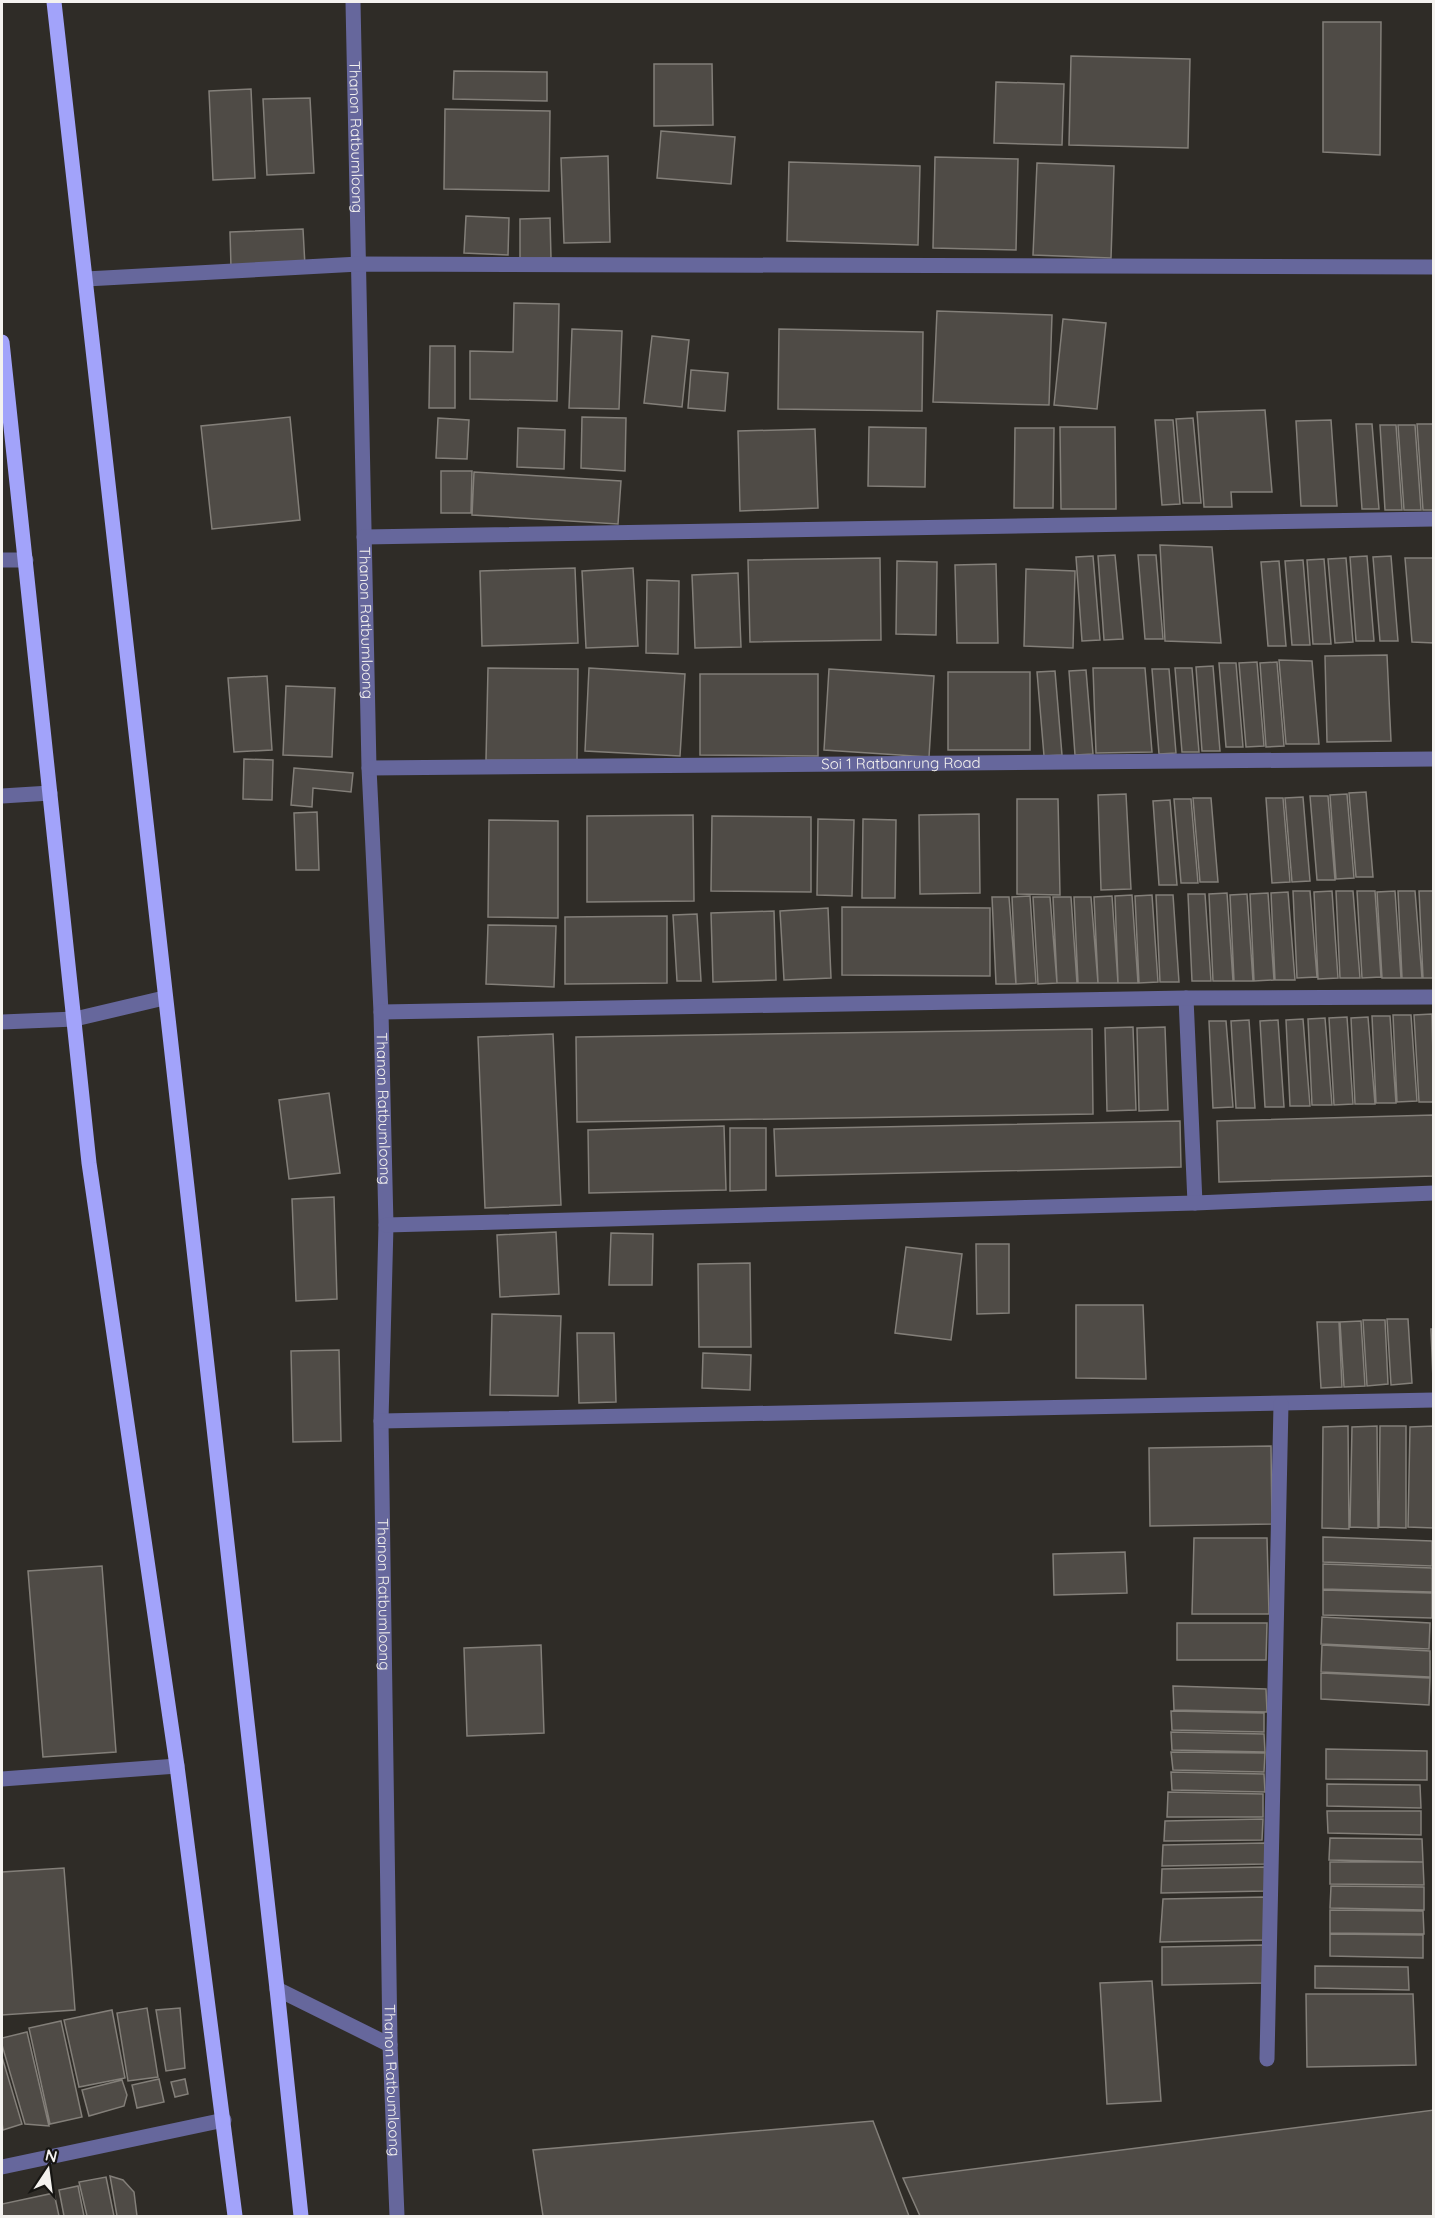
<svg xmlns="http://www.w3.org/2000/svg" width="1435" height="2218" font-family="Quicksand,sans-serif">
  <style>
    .building { fill: #4f4b46; stroke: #837f79; stroke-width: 1.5 }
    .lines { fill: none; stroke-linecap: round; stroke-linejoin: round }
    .minor { stroke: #66679c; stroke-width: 15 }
    .major { stroke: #a2a3fa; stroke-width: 15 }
    .labels { text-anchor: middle; stroke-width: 6; stroke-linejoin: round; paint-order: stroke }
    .street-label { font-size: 15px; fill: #f4f2ef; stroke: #161512 }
  </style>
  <rect width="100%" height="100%" fill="#2f2c27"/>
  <path class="building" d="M1323,22H1381L1380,155L1323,152Z
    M1071,56L1190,59L1188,148L1069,145Z
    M654,64H712L713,125L654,126Z
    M454,71L547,72V101L453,99Z
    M996,82L1064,84L1062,145L994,143Z
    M251,89L255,178L213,180L209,91Z
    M310,98L314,173L267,175L263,99Z
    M445,109L550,111L549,191L444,189Z
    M661,131L735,137L731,184L657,178Z
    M608,156L610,242L564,243L561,158Z
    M935,157L1018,159L1016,250L933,248Z
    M789,162L920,166L918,245L787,241Z
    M1037,163L1114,166L1111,258L1033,255Z
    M466,216L509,218L508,255L464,253Z
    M550,218L551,258L520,259V219Z
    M303,229L305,266L231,268L230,232Z
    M514,303L559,304L557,401L470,399V351L513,352Z
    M937,311L1052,315L1049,405L933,402Z
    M1063,319L1106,323L1097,409L1054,405Z
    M572,329L622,331L619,409L569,408Z
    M779,329L923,332L922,411L778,409Z
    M652,336L689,340L682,407L644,403Z
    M430,346H455V408H429Z
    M691,370L728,373L725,411L688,408Z
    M1265,410L1272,492H1231L1232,507H1204L1197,412Z
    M290,417L300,520L212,529L201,426Z
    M582,417L626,418L625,471L581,468Z
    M438,418L469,420L467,459L436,458Z
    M1193,418L1201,503H1183L1176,419Z
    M1155,420H1173L1180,504L1162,505Z
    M1331,420L1337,506H1301L1296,421Z
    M1356,424H1372L1379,509H1362Z
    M1417,424H1434V510H1423Z
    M1380,425H1396L1402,510H1385Z
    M1398,425H1415L1421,510H1404Z
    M869,427L926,428L925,487L868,486Z
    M1060,427H1115L1116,509H1061Z
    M518,428L565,430L564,469L517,467Z
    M1015,428H1054L1053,508H1014Z
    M815,429L818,508L740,511L738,431Z
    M441,471H472L471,513H441Z
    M474,472L621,481L618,524L472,515Z
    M1160,545L1212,547L1221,643L1165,641Z
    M1115,555L1123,639L1104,640L1098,556Z
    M1138,555H1156L1163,639H1145Z
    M1093,556L1100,640L1082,641L1076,557Z
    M1367,556L1374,641H1356L1350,557Z
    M1391,556L1398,641H1380L1373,557Z
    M880,558L881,640L750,642L748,560Z
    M1346,558L1353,642L1335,643L1328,559Z
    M1405,558H1434V643L1412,642Z
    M1324,559L1331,644H1313L1307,560Z
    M1303,560L1310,645H1292L1285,561Z
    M897,561L937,562L936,635L896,634Z
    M1279,561L1286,646H1268L1261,562Z
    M996,564L998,643H957L955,565Z
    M575,568L578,643L482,646L480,571Z
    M633,568L638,646L586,648L582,571Z
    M1026,569L1075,571L1073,648L1024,646Z
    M738,573L741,647L695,648L692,575Z
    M647,580L679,581L678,654L646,653Z
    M1387,655L1391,741L1327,742L1325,656Z
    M1279,660L1312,661L1319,744H1286Z
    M1257,662L1264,746L1246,747L1239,663Z
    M1277,662L1284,746L1266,747L1260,663Z
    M1219,663H1236L1243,747H1226Z
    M1213,666L1220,751H1202L1196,667Z
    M488,668L578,669L577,761L486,760Z
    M589,668L685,674L680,756L585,751Z
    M1093,668H1145L1152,752L1096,753Z
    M1175,668H1192L1199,752H1182Z
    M829,669L934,676L929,757L824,750Z
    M1152,669H1169L1176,753L1159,754Z
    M1086,670L1093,754L1075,755L1069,671Z
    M1055,671L1062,755L1044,756L1037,672Z
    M948,672H1030V750H948Z
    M700,674H818V756L700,755Z
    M267,676L272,750L234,752L228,678Z
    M286,686L335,688L332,757L283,755Z
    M244,759L273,760L272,800L243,799Z
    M294,768L353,773L351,792L313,788L312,807L291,805Z
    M1366,792L1373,877H1356L1349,793Z
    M1126,794L1131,889L1101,890L1098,795Z
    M1347,794L1354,878L1336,879L1330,795Z
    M1310,796H1328L1335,880H1317Z
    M1303,797L1310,881L1292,882L1285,798Z
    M1193,798H1211L1218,882H1200Z
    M1266,798H1283L1290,882L1272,883Z
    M1017,799H1058L1060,895L1017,894Z
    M1174,799H1191L1198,883H1181Z
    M1170,800L1177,885H1159L1153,801Z
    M317,812L319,870H296L294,813Z
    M979,814L980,893L920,894L919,815Z
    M693,815L694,901L587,902V816Z
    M712,816L811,817V892L711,891Z
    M818,819L854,820L852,896L817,895Z
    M863,819L896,820L895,898H862Z
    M489,820L558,821V918L488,917Z
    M1293,891H1310L1317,977L1297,978Z
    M1332,891L1338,978L1318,979L1314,892Z
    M1336,891H1353L1360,978H1340Z
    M1357,891H1375L1381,977L1362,978Z
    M1395,891L1401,978H1382L1377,892Z
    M1398,891H1415L1422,978H1402Z
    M1419,891H1434V978H1423Z
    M1288,892L1295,980H1275L1271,893Z
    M1227,893L1233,981H1213L1209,894Z
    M1268,893L1274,980L1254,981L1250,894Z
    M1188,894H1205L1211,981H1192Z
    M1247,894L1253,981H1234L1230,895Z
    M1132,895L1138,983H1118L1115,896Z
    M1152,895L1158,982L1139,983L1135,896Z
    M1156,895H1173L1179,982H1160Z
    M1030,896L1036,983L1016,984L1012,897Z
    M1112,896L1118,983H1098L1094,897Z
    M992,897H1009L1016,984H996Z
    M1033,897H1050L1057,983L1038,984Z
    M1053,897H1071L1077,983H1057Z
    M1074,897H1091L1098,983H1078Z
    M842,907L990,908V976L842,975Z
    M828,908L831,978L784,980L780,911Z
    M774,911L776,980L713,982L711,913Z
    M697,914L701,981H677L673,915Z
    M667,916V983L565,984V917Z
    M488,925L556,926L554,987L486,984Z
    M1432,1014L1434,1102H1419L1414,1015Z
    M1393,1015H1411L1417,1101L1397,1102Z
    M1372,1016H1390L1396,1103H1376Z
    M1347,1017L1353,1104L1334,1105L1329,1018Z
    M1368,1017L1375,1104H1355L1351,1018Z
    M1325,1018L1332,1105H1312L1308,1019Z
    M1303,1019L1310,1106H1290L1286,1020Z
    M1249,1020L1255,1108H1236L1231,1021Z
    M1278,1020L1284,1107H1265L1260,1021Z
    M1209,1021H1226L1233,1107L1213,1108Z
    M1133,1027L1136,1110L1107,1111L1105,1028Z
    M1165,1027L1168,1110L1139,1111L1137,1028Z
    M1092,1029L1093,1114L577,1122L576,1037Z
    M553,1034L561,1205L485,1208L478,1037Z
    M329,1093L340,1173L289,1179L279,1100Z
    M1434,1115V1176L1219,1182L1217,1121Z
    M1180,1121L1181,1167L776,1176L774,1129Z
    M724,1126L726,1190L589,1193L588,1130Z
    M730,1128H766V1190L730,1191Z
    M334,1197L337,1299L296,1301L292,1199Z
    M556,1232L559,1294L500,1297L497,1235Z
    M611,1233L653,1234L652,1285H609Z
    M976,1244H1009V1313L977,1314Z
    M906,1247L962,1254L951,1340L895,1333Z
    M750,1263L751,1347H699L698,1264Z
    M1076,1305H1143L1146,1379L1076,1378Z
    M492,1314L561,1316L558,1396L490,1395Z
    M1387,1319H1408L1412,1383L1391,1385Z
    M1363,1320H1385L1388,1384L1367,1386Z
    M1361,1321L1365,1386L1344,1387L1340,1322Z
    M1317,1322H1339L1342,1387L1321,1388Z
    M1431,1329H1434V1380H1433Z
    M577,1333H614L616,1402L579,1403Z
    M339,1350L341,1441L293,1442L291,1351Z
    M703,1353L751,1355L750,1390L702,1388Z
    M1348,1426L1349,1529L1322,1528L1323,1427Z
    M1377,1426L1378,1528L1350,1527L1352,1427Z
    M1380,1426H1406V1528L1379,1527Z
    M1434,1426V1528L1408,1527L1410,1427Z
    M1271,1446L1272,1524L1150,1526L1149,1448Z
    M1323,1537L1432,1541V1566L1323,1562Z
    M1194,1538H1267L1269,1614H1192Z
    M1125,1552L1127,1593L1054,1595L1053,1554Z
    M1323,1564L1432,1568V1592L1323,1589Z
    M102,1566L116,1752L43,1757L28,1571Z
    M1323,1590L1432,1593V1618L1323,1615Z
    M1322,1617L1430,1623L1429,1649L1321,1644Z
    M1177,1623H1267L1266,1660H1177Z
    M541,1645L544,1733L467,1736L464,1648Z
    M1322,1645L1430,1651V1677L1321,1672Z
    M1321,1673L1430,1678L1429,1705L1321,1699Z
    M1173,1686L1266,1689L1267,1712L1174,1710Z
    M1171,1711L1264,1713V1732L1172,1730Z
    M1171,1732L1264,1734L1265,1752L1172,1750Z
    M1326,1749L1427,1751V1780L1326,1779Z
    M1171,1752L1265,1753L1264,1772L1173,1770Z
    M1171,1772L1264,1774L1265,1792L1172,1790Z
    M1327,1784L1420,1785L1421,1808L1327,1806Z
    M1168,1792L1263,1794V1817H1167Z
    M1327,1811H1421V1835L1328,1833Z
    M1263,1819L1262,1840L1164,1841L1165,1821Z
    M1330,1838L1422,1839L1423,1862L1329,1860Z
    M1265,1843V1864L1162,1866L1163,1845Z
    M1330,1862H1423L1424,1885L1330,1884Z
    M1266,1867V1891L1161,1893L1162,1869Z
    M64,1868L75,2010L2,2015V1872Z
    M1331,1886L1424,1887V1910L1330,1908Z
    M1266,1897L1265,1940L1160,1942L1163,1899Z
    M1330,1910L1423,1911L1424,1934L1330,1933Z
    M1330,1934L1423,1935V1958L1330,1956Z
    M1266,1945L1263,1983L1162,1985V1947Z
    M1315,1966L1408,1967L1409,1990L1315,1988Z
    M1152,1981L1161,2101L1107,2104L1100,1983Z
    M1306,1994H1413L1416,2065L1307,2067Z
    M147,2008L158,2077L128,2081L117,2013Z
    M180,2008L185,2068L166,2071L156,2010Z
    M112,2010L125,2078L79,2087L64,2020Z
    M61,2021L82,2117L50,2124L29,2028Z
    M27,2032L49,2126L25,2124L2,2045V2038Z
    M2,2057L22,2124L3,2130L2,2122Z
    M159,2079L164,2102L137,2108L132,2085Z
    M185,2079L188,2094L175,2097L171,2082Z
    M122,2080L127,2095L124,2106L89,2116L82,2090Z
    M1434,2110V2216H920L903,2178Z
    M873,2121L909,2216H543L533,2150Z
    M110,2176L123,2180L134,2192L137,2216H117Z
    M106,2177L114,2216H87L79,2182Z
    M78,2186L84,2216H64L59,2190Z
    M54,2193L59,2216H2V2204Z"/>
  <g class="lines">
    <g class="minor">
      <path id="s1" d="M353,2L369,768L381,1012L386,1225L381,1421L390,2045L397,2216"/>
      <path d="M86,279L359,264L1434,267"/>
      <path d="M364,537L1434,519"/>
      <path d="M2,560H26"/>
      <path id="s2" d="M369,768L1434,759"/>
      <path d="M2,796L50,793"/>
      <path d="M1186,998L1195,1203"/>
      <path d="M381,1012L1186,998L1434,997"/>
      <path d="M2,1022L75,1019L164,998"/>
      <path d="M386,1225L1195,1203L1434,1193"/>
      <path d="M381,1421L1434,1400"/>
      <path d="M2,1779L177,1766"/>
      <path d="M277,1989L390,2045"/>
      <path d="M1267,2059L1281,1404"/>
      <path d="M2,2167L224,2120"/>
    </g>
    <path class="major" d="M54,2L277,1989L301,2216
      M2,342L89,1163L177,1766L235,2216"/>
  </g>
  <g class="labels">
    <g class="street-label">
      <text dy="5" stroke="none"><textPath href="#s1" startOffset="135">Thanon Ratbumloong</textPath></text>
      <text dy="5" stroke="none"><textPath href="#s1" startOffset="621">Thanon Ratbumloong</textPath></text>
      <text dy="5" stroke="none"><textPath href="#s2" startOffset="532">Soi 1 Ratbanrung Road</textPath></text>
      <text dy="5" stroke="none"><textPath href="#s1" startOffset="1107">Thanon Ratbumloong</textPath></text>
      <text dy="5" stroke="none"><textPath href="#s1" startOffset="1593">Thanon Ratbumloong</textPath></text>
      <text dy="5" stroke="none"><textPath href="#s1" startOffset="2079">Thanon Ratbumloong</textPath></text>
    </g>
  </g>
  <rect width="1435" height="2218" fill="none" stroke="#f4f2ef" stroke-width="6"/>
  <g transform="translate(48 2170) rotate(13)" stroke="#161512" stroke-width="4.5" paint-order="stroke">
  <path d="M0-4.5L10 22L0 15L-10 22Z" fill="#f4f2ef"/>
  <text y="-9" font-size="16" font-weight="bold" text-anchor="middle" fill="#f4f2ef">N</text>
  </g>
</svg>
